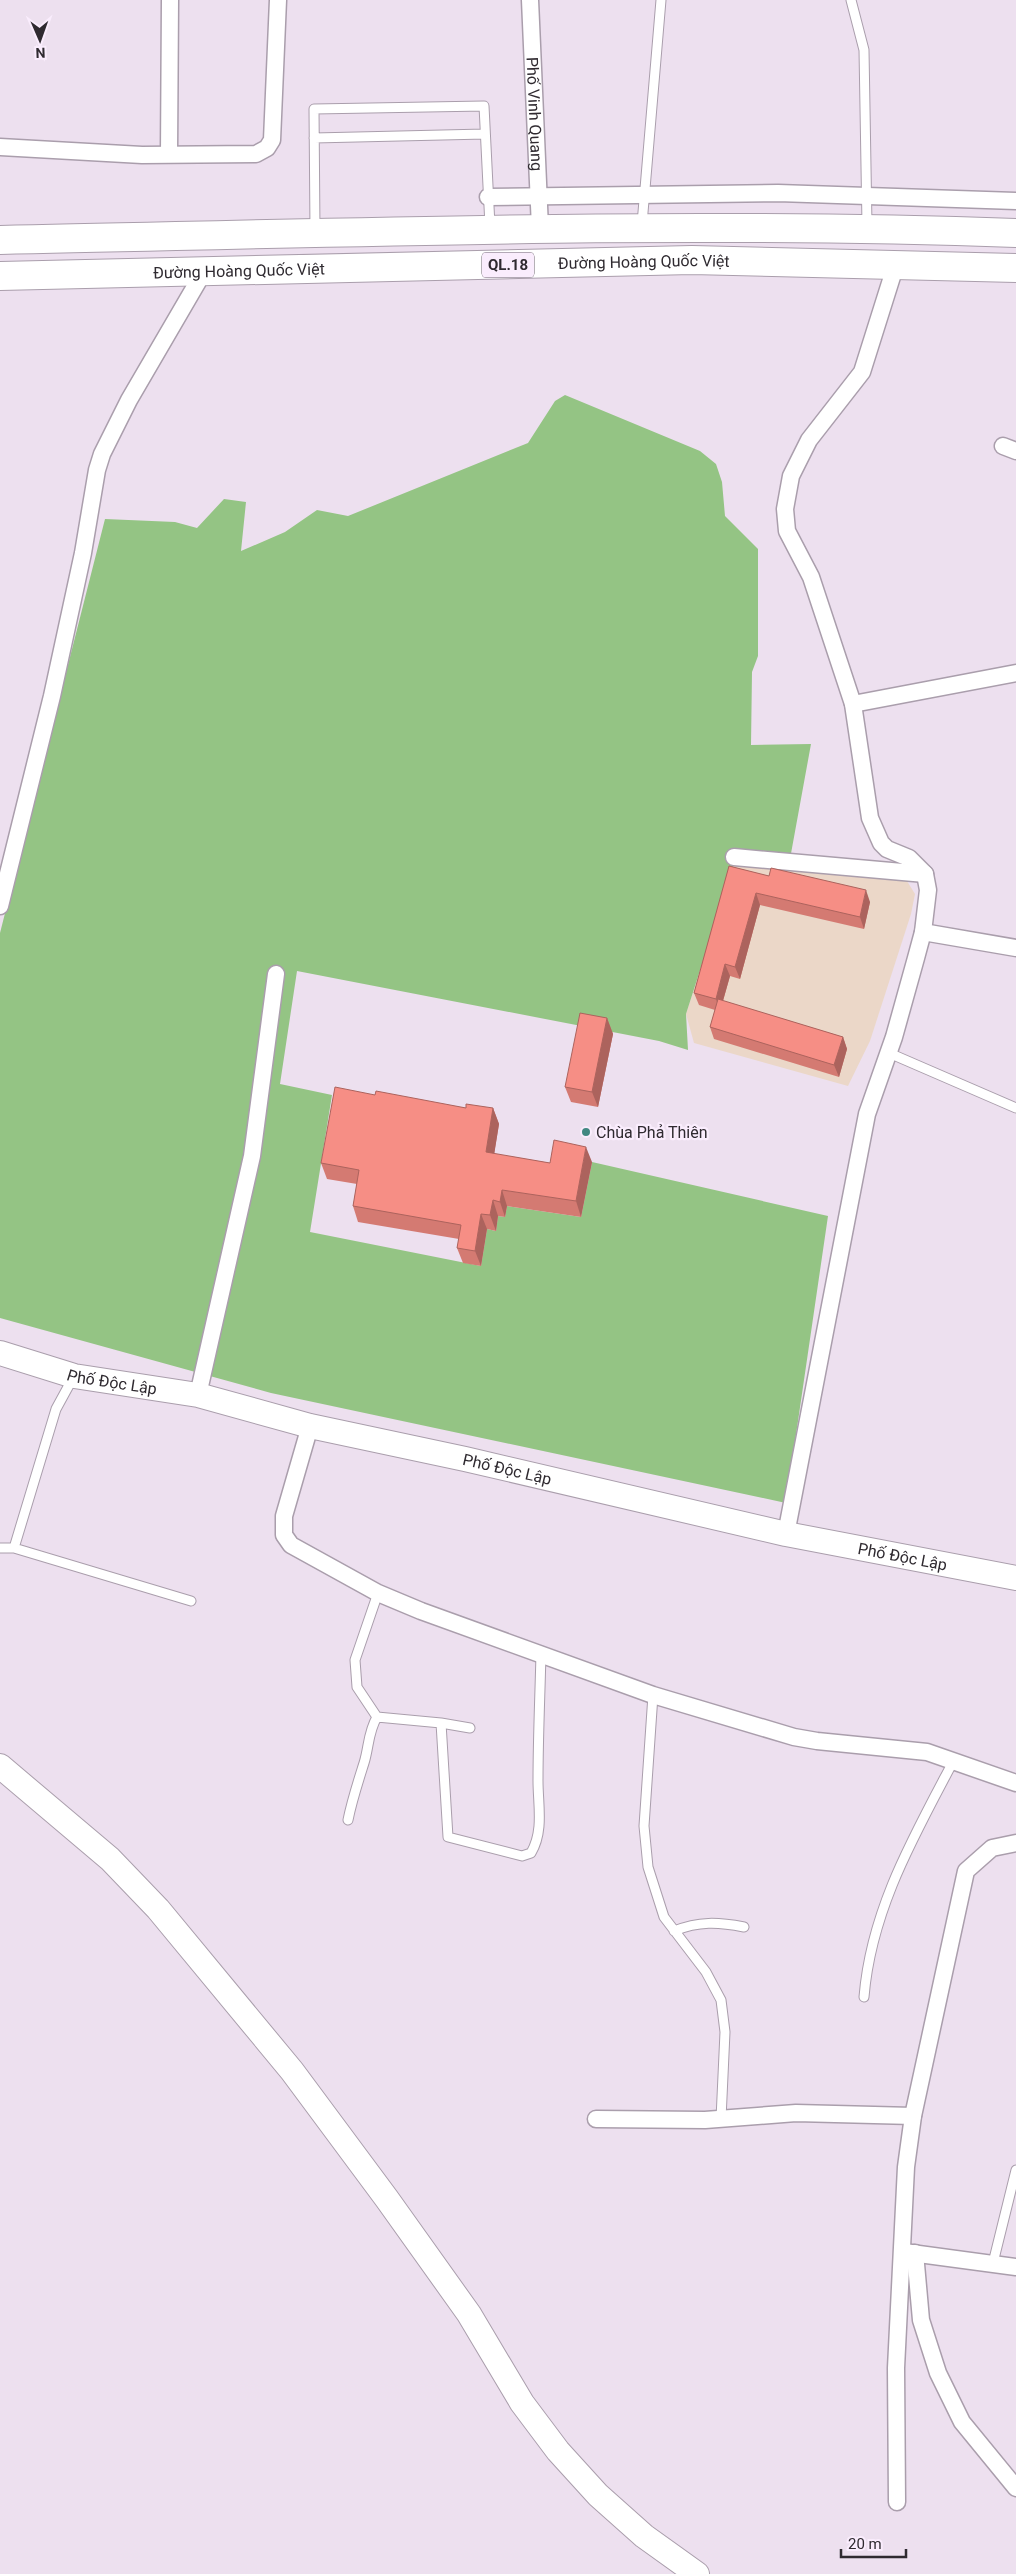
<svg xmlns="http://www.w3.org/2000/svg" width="1016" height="2574" font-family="Roboto,sans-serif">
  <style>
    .education { fill: #ebd7c8 }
    .green { fill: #94c484 }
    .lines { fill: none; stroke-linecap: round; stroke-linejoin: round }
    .lane-casing { stroke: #aa9eac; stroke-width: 11 }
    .street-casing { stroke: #aa9eac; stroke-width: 19 }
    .secondary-casing { stroke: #aa9eac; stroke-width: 26 }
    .highway-casing { stroke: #aa9eac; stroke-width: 30 }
    .lane { stroke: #fff; stroke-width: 9 }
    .street { stroke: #fff; stroke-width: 16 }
    .secondary { stroke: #fff; stroke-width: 24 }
    .highway { stroke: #fff; stroke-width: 28 }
    .wall { fill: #d47a72 }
    .shaded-wall { fill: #ac635d }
    .building { fill: #f68e85; stroke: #ac635d }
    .poi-dot { fill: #418881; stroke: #faedfd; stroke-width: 2 }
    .labels { text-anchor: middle; stroke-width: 4.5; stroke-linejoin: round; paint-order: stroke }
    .shield { fill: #faedfd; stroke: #6c646e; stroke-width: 1 }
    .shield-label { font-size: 15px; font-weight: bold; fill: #2f2a30 }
    .street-label { font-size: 16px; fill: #2f2a30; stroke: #faedfd }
    .poi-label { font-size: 16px; fill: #2f2a30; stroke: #faedfd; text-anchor: start }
  </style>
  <rect width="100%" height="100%" fill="#ede0ef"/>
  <path class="education" d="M749,852L907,881L915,894L911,914L870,1041L848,1086L694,1043L686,1014L735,861Z"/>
  <path class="green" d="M565,395L700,451L716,464L722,482L725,516L758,549V656L752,672L751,745L811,744L790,859L735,861L686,1014L688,1050L659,1041L297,971L280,1084L332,1095L310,1232L481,1266L487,1229L496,1231L498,1216L505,1217L507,1206L581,1217L592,1162L828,1216L786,1503L271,1393L0,1318V933L105,519L175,522L197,528L224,499L246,502L241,551L285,532L317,510L348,516L528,443L555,401Z"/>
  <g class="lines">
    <defs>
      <path id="lane" d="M851,0L864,50L867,225
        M314,138L485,134
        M642,224L661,0
        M315,231L314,109L484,106L490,226
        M889,1053L1016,1108
        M0,1548H14L191,1601
        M14,1548L56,1409L74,1376
        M653,1695L644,1826L648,1867L664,1917L706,1972L721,2000L725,2032L721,2119
        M377,1717L441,1723L470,1728
        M441,1723L448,1837L522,1856L531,1853C544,1831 538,1805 538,1781C538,1738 540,1696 541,1653
        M348,1820C352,1800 358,1782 364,1763C369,1747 368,1732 377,1717L357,1687L355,1660L378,1593
        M674,1931C699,1921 718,1922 744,1927
        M864,1997C871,1910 914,1836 954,1760
        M993,2263L1016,2170"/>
      <g id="street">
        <path id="s1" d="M530,0L540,228"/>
        <path d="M0,147L142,155L256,154L267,148L272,140L278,0"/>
        <path d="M169,154L170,0"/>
        <path d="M488,197L778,193L1016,201"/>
        <path d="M1003,446L1016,451"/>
        <path d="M853,704L1016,673"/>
        <path d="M734,857L925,874"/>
        <path d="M0,906L52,696L83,553L97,470L102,454L129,400L203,273"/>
        <path d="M923,932L1016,948"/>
        <path d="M198,1395L252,1156L276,974"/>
        <path d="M310,1426L284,1516V1535L291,1545L378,1593L421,1611L653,1695L794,1737L817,1741L927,1752L1016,1783"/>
        <path d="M786,1534L867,1114L894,1037L916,958L923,932L928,890L925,874L909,858L887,849L881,843L870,818L853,704L811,577L787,531L785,509L791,476L809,440L862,372L896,264"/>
        <path d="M596,2119L705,2120L796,2113L913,2116"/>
        <path d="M904,2252L1016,2267"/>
        <path d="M915,2253L921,2320L938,2373L962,2422L1016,2488"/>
        <path d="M897,2502L896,2368L906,2167L913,2116L966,1871L992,1848L1016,1843"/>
      </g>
      <g id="secondary">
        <path id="s2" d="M0,1353L74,1376L198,1395L310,1426L465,1459L786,1534L1016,1578"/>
        <path d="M0,1766L110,1859L158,1909L292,2071L387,2199L469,2314L522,2403L558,2451L598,2495L644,2536L697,2574"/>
      </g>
      <g id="highway">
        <path d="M0,240C339,233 677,221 1016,233"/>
        <path id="s3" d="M0,276L692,260L1016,268"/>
      </g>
    </defs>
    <use href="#lane" class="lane-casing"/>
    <use href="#street" class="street-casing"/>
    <use href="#secondary" class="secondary-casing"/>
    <use href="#highway" class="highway-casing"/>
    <use href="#lane" class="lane"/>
    <use href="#street" class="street"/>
    <use href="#secondary" class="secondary"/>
    <use href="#highway" class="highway"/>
  </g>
  <path class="wall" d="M729,866L870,902L864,929L760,905L740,979L730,976L723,1001L843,1037L847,1049L839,1077L714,1039L710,1027L715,1010L699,1005L694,993Z
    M607,1018L613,1034L598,1107L571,1102L565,1087Z
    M375,1095L466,1108H493L499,1124L494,1154L550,1163L592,1162L581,1217L507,1206L505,1217L498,1216L496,1231L487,1229L481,1266L463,1263L457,1248L459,1239L358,1222L353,1206L357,1184L327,1179L321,1163Z"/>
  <path class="shaded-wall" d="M866,890L870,902L864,929L860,917Z
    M756,893L760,905L740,979L735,967Z
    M725,964L730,976L720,1011L716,999Z
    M607,1018L613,1034L598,1107L592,1092Z
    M843,1037L847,1049L839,1077L834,1065Z
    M493,1108L499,1124L492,1168L486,1152Z
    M586,1147L592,1162L581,1217L576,1201Z
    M502,1190L507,1206L505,1217L500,1202Z
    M493,1200L498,1216L496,1231L490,1215Z
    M481,1214L487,1229L481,1266L475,1251Z"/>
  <path class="building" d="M729,866L769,876L771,868L866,890L860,917L756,893L735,967L725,964L716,999L694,993Z
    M718,999L843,1037L834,1065L710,1027Z
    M580,1013L607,1018L592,1092L565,1087Z
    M335,1087L375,1095L376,1091L466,1108V1104L493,1108L486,1152L550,1163L554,1140L586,1147L576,1201L502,1190L500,1202L493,1200L490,1215L481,1214L475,1251L457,1248L461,1225L353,1206L359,1170L321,1163Z"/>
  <circle class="poi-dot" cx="586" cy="1132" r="5"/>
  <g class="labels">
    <rect class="shield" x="482" y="252.5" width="52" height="25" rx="4"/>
    <g class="shield-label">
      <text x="508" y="270">QL.18</text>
    </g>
    <g class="street-label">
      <text dy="6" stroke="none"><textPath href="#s1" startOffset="114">Phố Vinh Quang</textPath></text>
      <text dy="6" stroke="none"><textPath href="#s3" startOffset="644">Đường Hoàng Quốc Việt</textPath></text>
      <text dy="6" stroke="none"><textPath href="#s3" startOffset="239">Đường Hoàng Quốc Việt</textPath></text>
      <text dy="6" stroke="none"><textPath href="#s2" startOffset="116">Phố Độc Lập</textPath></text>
      <text dy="6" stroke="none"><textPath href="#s2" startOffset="521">Phố Độc Lập</textPath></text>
      <text dy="6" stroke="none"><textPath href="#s2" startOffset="926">Phố Độc Lập</textPath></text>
    </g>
    <g class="poi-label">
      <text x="596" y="1138">Chùa Phả Thiên</text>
    </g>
  </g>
  <g transform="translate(40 40) rotate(178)" stroke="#faedfd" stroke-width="4" paint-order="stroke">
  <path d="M0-4L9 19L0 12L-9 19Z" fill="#2f2a30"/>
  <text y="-8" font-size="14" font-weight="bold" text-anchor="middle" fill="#2f2a30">N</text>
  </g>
  <path d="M841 2549v8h65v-8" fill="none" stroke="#2f2a30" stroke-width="2.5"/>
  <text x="848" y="2549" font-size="15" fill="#2f2a30" stroke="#faedfd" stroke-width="4" paint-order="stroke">20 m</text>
</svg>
